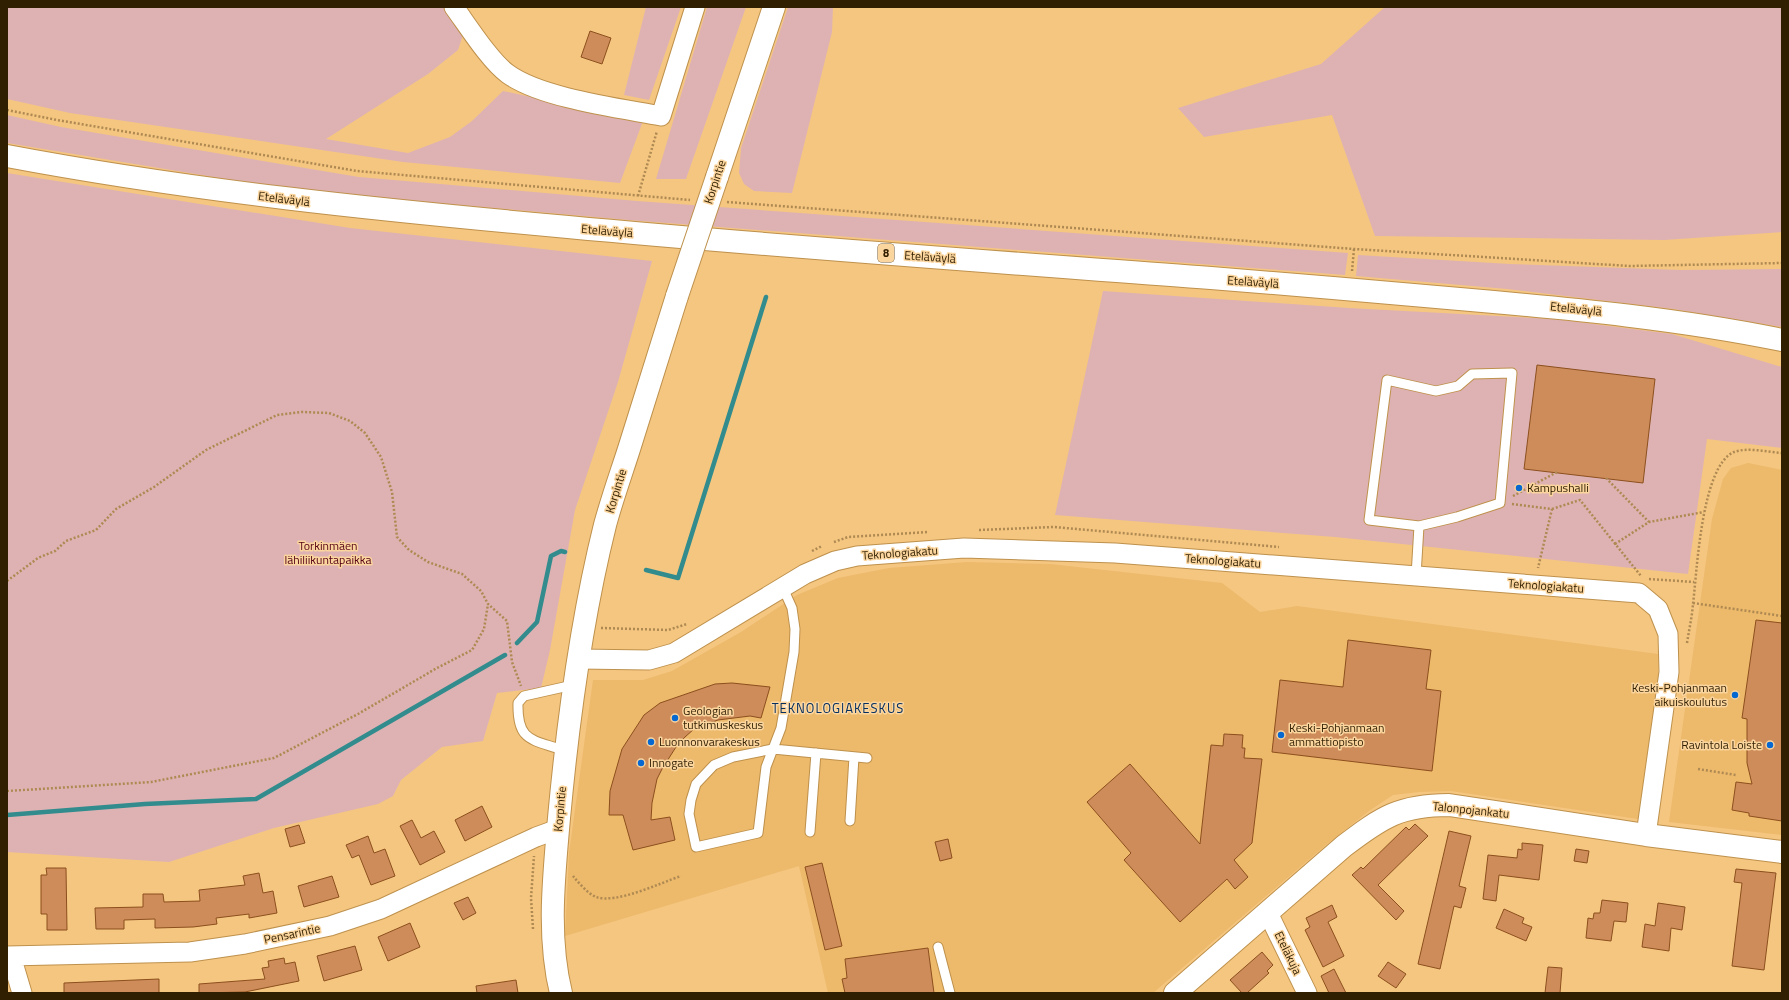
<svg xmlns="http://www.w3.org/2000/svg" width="1789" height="1000" font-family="'Titillium Web',sans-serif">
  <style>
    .built { fill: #edb96b }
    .green { fill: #deb2b3 }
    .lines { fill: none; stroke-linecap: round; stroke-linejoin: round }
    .stream { stroke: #328c8d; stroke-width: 4.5 }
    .building { fill: #ce8c5b; stroke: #8c4f1d }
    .service-casing { stroke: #be914c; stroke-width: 11 }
    .minor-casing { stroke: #be914c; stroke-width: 21 }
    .tertiary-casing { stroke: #be914c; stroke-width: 24 }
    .trunk-casing { stroke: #be914c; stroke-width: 24 }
    .path { stroke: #ae8952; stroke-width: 2.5; stroke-dasharray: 2 2; stroke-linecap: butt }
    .service { stroke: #fff; stroke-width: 9 }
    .minor { stroke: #fff; stroke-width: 19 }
    .tertiary { stroke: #fff; stroke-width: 22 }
    .trunk { stroke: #fff; stroke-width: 22 }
    .tertiary-bridge-casing { stroke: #be914c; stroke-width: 24; stroke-linecap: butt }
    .tertiary-bridge { stroke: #fff; stroke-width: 22 }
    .poi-dot { fill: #0868d1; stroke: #fbd59e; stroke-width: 1.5 }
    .labels { text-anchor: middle; stroke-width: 3; stroke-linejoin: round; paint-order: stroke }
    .shield { fill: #fbd59e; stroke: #6e5631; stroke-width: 1 }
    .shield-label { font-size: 11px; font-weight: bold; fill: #311f02 }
    .street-label { font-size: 12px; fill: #311f02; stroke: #fbd59e }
    .poi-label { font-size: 12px; fill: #311f02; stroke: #fbd59e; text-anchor: start }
    .park-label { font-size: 12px; fill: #540015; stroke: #fbd59e }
    .neighbourhood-label { font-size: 13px; letter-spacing: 1px; fill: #042e60; stroke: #fbd59e }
  </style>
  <rect width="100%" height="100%" fill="#f5c680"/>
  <path class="built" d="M1748,463L1782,470V835L1669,822L1712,519L1723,479L1731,468Z
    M967,562L1050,564L1222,583L1260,612L1297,606L1658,654V678L1638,819L1451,791L1419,792L1393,795L1369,811L1327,844L1153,993H828L799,866L565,936L569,853L593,680H643L672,671L741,632L797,595L838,578L889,568Z"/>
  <path class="green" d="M7,7H443L464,32L458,50L428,74L326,139L408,153L450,137L472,121L503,91L643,121L620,183L403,162L70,113L7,99Z
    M646,7H681L649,100L624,95Z
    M707,7H746L686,179H656Z
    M788,7H833L832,32L792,193L754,191L744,184L739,173L741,148Z
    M1385,7H1782V232L1664,240L1375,236L1332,115L1204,137L1178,108L1321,64Z
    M7,115L61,127L359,177L637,201L1348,253L1345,275L628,220L361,196L238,181L7,143Z
    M7,173L350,228L652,261L618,382L575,510L550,650L541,688L497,693L483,741L442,747L401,780L393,796L378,804L274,828L169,862L7,852Z
    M1358,255L1510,264L1681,270L1782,269V327L1673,309L1507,289L1356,276Z
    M1103,291L1349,308L1554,319L1672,334L1782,367V448L1707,439L1688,574L1335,537L1055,515Z"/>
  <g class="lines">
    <path class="stream" d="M646,570L678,578L766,297
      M517,643L537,622L551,556L561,551L565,552
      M7,815L145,804L256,799L505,655"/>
  </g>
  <path class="building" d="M590,31L611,38L602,64L581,57Z
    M1537,365L1655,379L1643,483L1524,469Z
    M1756,620L1782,623V821L1749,816V813L1732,810L1736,782L1752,784L1747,763V719L1742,718Z
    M1348,640L1431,650L1426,689L1441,691L1432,771L1272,752L1280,680L1343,687Z
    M732,683L770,687L761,718L750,716L718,720L694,729L685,737L676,747L662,769L657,779L652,803L651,820L670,817L675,840L633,850L623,815H609L610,791L622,749L644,715L660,703L715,684Z
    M1224,734L1243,735L1242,748H1245L1244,758L1262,759L1252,843L1234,860L1248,877L1235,889L1227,879L1180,922L1124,860L1131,853L1087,802L1130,764L1200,844L1211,745L1223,746Z
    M482,806L492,827L465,841L455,820Z
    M412,820L421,838L434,831L445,852L420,865L400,826Z
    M1415,824L1428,836L1378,885L1404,911L1396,920L1352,875L1361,867L1363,869L1406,827L1409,830Z
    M299,825L305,843L290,847L285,829Z
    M1449,831L1471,836L1459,886L1466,888L1461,908L1454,906L1440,969L1418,964Z
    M368,836L374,853L385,849L395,876L371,885L359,855L352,858L346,845Z
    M948,839L952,858L940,861L935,842Z
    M1522,843L1543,845L1539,880L1499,875L1496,901L1483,899L1488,855L1517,858L1518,849L1522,850Z
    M1576,849L1589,851L1587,863L1574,861Z
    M822,863L842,946L825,950L805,867Z
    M46,868H66L67,930H47V914H41V875H47Z
    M1736,869L1776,873L1764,970L1732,966L1742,883L1734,882Z
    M259,873L263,893L273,891L277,913L249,918V914L216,918L217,924L193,927L155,928V919L124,920V929H96L95,908L143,907V894H163L164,902L200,901L199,890L245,885L243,876Z
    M332,876L339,897L304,907L298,886Z
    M468,897L476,913L463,920L454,903Z
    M1602,900L1628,903L1626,922L1614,921L1611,941L1586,938L1588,918L1593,919L1594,913H1600Z
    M1658,903L1685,907L1682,930L1671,928L1669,951L1642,947L1645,924L1655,926Z
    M1332,905L1337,917L1328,922L1344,956L1323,967L1305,930L1310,927L1306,918Z
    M1504,909L1524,918L1522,923L1532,927L1526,941L1496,928Z
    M410,923L420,947L388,961L378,937Z
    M355,946L362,970L324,981L317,956Z
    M928,948L934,993H845L842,979L847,978L845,959Z
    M1262,952L1273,965L1267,971L1269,973L1247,993H1242L1230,980Z
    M284,958L285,964L295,962L299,981L245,992L199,993V984L265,979L262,968L269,967L268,961Z
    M1388,962L1406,974L1396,988L1378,976Z
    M1548,967L1562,968L1560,993H1545Z
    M1334,969L1346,993H1329L1321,976Z
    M159,979V993H64V983Z
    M516,980L518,993H477L476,986Z"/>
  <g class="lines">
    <defs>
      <path id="service" d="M1416,576L1419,526L1457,517L1500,503L1512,373L1472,374L1458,386L1436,391L1387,380L1369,520L1419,526
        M783,588L792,608L795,629L794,652L781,728L766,767L758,833L696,847L689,814L691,800L696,784L714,765L733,757L773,749L867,758
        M565,751C533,739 517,743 518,703L524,696L573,685
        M850,821L854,757
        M810,832L816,753
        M938,947L950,993"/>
      <path id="minor" d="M454,7C468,26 490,61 508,74C541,98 619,108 661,116L695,7
        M579,659L649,660L674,653L805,574L835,561L857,556L964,548L1115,553L1639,593L1658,609L1668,634L1669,672L1646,835
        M1268,913L1307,993
        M7,956L190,952L245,944L330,926L381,909L536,837L558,829
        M11,956L22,993"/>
      <path id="tertiary" d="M717,177L774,7
        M561,993C547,936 554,876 559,818C568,720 581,621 605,525C612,499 621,474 629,449C645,398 661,347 677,296
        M1175,993L1344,846C1382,817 1400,805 1449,805L1646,835L1782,852"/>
      <path id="trunk" d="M7,156C192,191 380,210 568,227C782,247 997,262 1211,278C1298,285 1384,292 1471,300C1575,309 1679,319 1782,340"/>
    </defs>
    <use href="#service" class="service-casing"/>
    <use href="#minor" class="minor-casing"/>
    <use href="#tertiary" class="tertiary-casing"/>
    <use href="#trunk" class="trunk-casing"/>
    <path class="path" d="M7,110L57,120L357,171L690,200
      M638,196L657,131
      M727,202L1354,249L1629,266L1782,263
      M1352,271L1354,249
      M1606,478L1649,522
      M1513,496L1557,472
      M1512,504L1552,509L1538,568
      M1552,509L1580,500L1641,576
      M979,530L1054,527L1279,547
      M834,542L848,537L928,532
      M1615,544L1649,522L1704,512
      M812,551L822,546
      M1649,579L1694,582
      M7,581L38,558L55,551L66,541L96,530L116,509L154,487L206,450L277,415L302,412L329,413L350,421L365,433L381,457L392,492L397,537L409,550L428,562L462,574L481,591L488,604L507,621L512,662L521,686
      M1693,603L1782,616
      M601,628L668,630L687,624
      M1687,643C1689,630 1692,617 1693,604C1697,573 1701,466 1734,452C1748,447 1767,452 1782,453
      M1698,769L1736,775
      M7,791L151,782L274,758L358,714L437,668L472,650L484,629L488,604
      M573,876C579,883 587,893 596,897C617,904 660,883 681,876
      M533,929L531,898L534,856"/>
    <use href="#service" class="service"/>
    <use href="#minor" class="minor"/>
    <use href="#tertiary" class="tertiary"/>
    <use href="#trunk" class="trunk"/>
    <defs>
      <path id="tertiary-bridge" d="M677,296L717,177"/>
    </defs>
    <use href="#tertiary-bridge" class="tertiary-bridge-casing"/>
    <use href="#tertiary-bridge" class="tertiary-bridge"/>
  </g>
  <g class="poi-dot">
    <circle cx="1519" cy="488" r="4"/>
    <circle cx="1735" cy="695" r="4"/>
    <circle cx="675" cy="718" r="4"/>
    <circle cx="1281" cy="735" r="4"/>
    <circle cx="651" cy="742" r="4"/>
    <circle cx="1770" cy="745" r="4"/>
    <circle cx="641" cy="763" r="4"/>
  </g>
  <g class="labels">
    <rect class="shield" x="878" y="244" width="16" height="18" rx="3"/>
    <g class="shield-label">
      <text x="886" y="257">8</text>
    </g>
    <g class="street-label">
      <text transform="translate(715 182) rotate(-72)" y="4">Korpintie</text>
      <text transform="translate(284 199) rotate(7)" y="4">Eteläväylä</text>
      <text transform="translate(607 231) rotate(5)" y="4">Eteläväylä</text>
      <text transform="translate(930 257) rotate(4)" y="4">Eteläväylä</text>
      <text transform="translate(1253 282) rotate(4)" y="4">Eteläväylä</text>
      <text transform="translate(1576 309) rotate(6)" y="4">Eteläväylä</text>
      <text transform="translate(616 491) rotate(-73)" y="4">Korpintie</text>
      <text transform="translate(900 553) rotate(-4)" y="4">Teknologiakatu</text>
      <text transform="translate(1223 561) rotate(4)" y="4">Teknologiakatu</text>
      <text transform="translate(1546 586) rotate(4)" y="4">Teknologiakatu</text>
      <text transform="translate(560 809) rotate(-85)" y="4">Korpintie</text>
      <text transform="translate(1471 810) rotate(6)" y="4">Talonpojankatu</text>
      <text transform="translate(292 934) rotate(-12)" y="4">Pensarintie</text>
      <text transform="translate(1288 953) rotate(64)" y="4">Eteläkuja</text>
    </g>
    <g class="poi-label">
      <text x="1527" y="492">Kampushalli</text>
      <text x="1727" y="692" text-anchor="end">Keski-Pohjanmaan<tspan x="1727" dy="14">aikuiskoulutus</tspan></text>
      <text x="683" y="715">Geologian<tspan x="683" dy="14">tutkimuskeskus</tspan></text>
      <text x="1289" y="732">Keski-Pohjanmaan<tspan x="1289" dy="14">ammattiopisto</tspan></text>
      <text x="659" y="746">Luonnonvarakeskus</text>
      <text x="1762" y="749" text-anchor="end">Ravintola Loiste</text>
      <text x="649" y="767">Innogate</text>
    </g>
    <g class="park-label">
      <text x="328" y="550">Torkinmäen<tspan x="328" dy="14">lähiliikuntapaikka</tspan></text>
    </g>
    <g class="neighbourhood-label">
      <text x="838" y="713">TEKNOLOGIAKESKUS</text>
    </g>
  </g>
  <rect width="1789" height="1000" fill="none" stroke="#311f02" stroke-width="16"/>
</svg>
